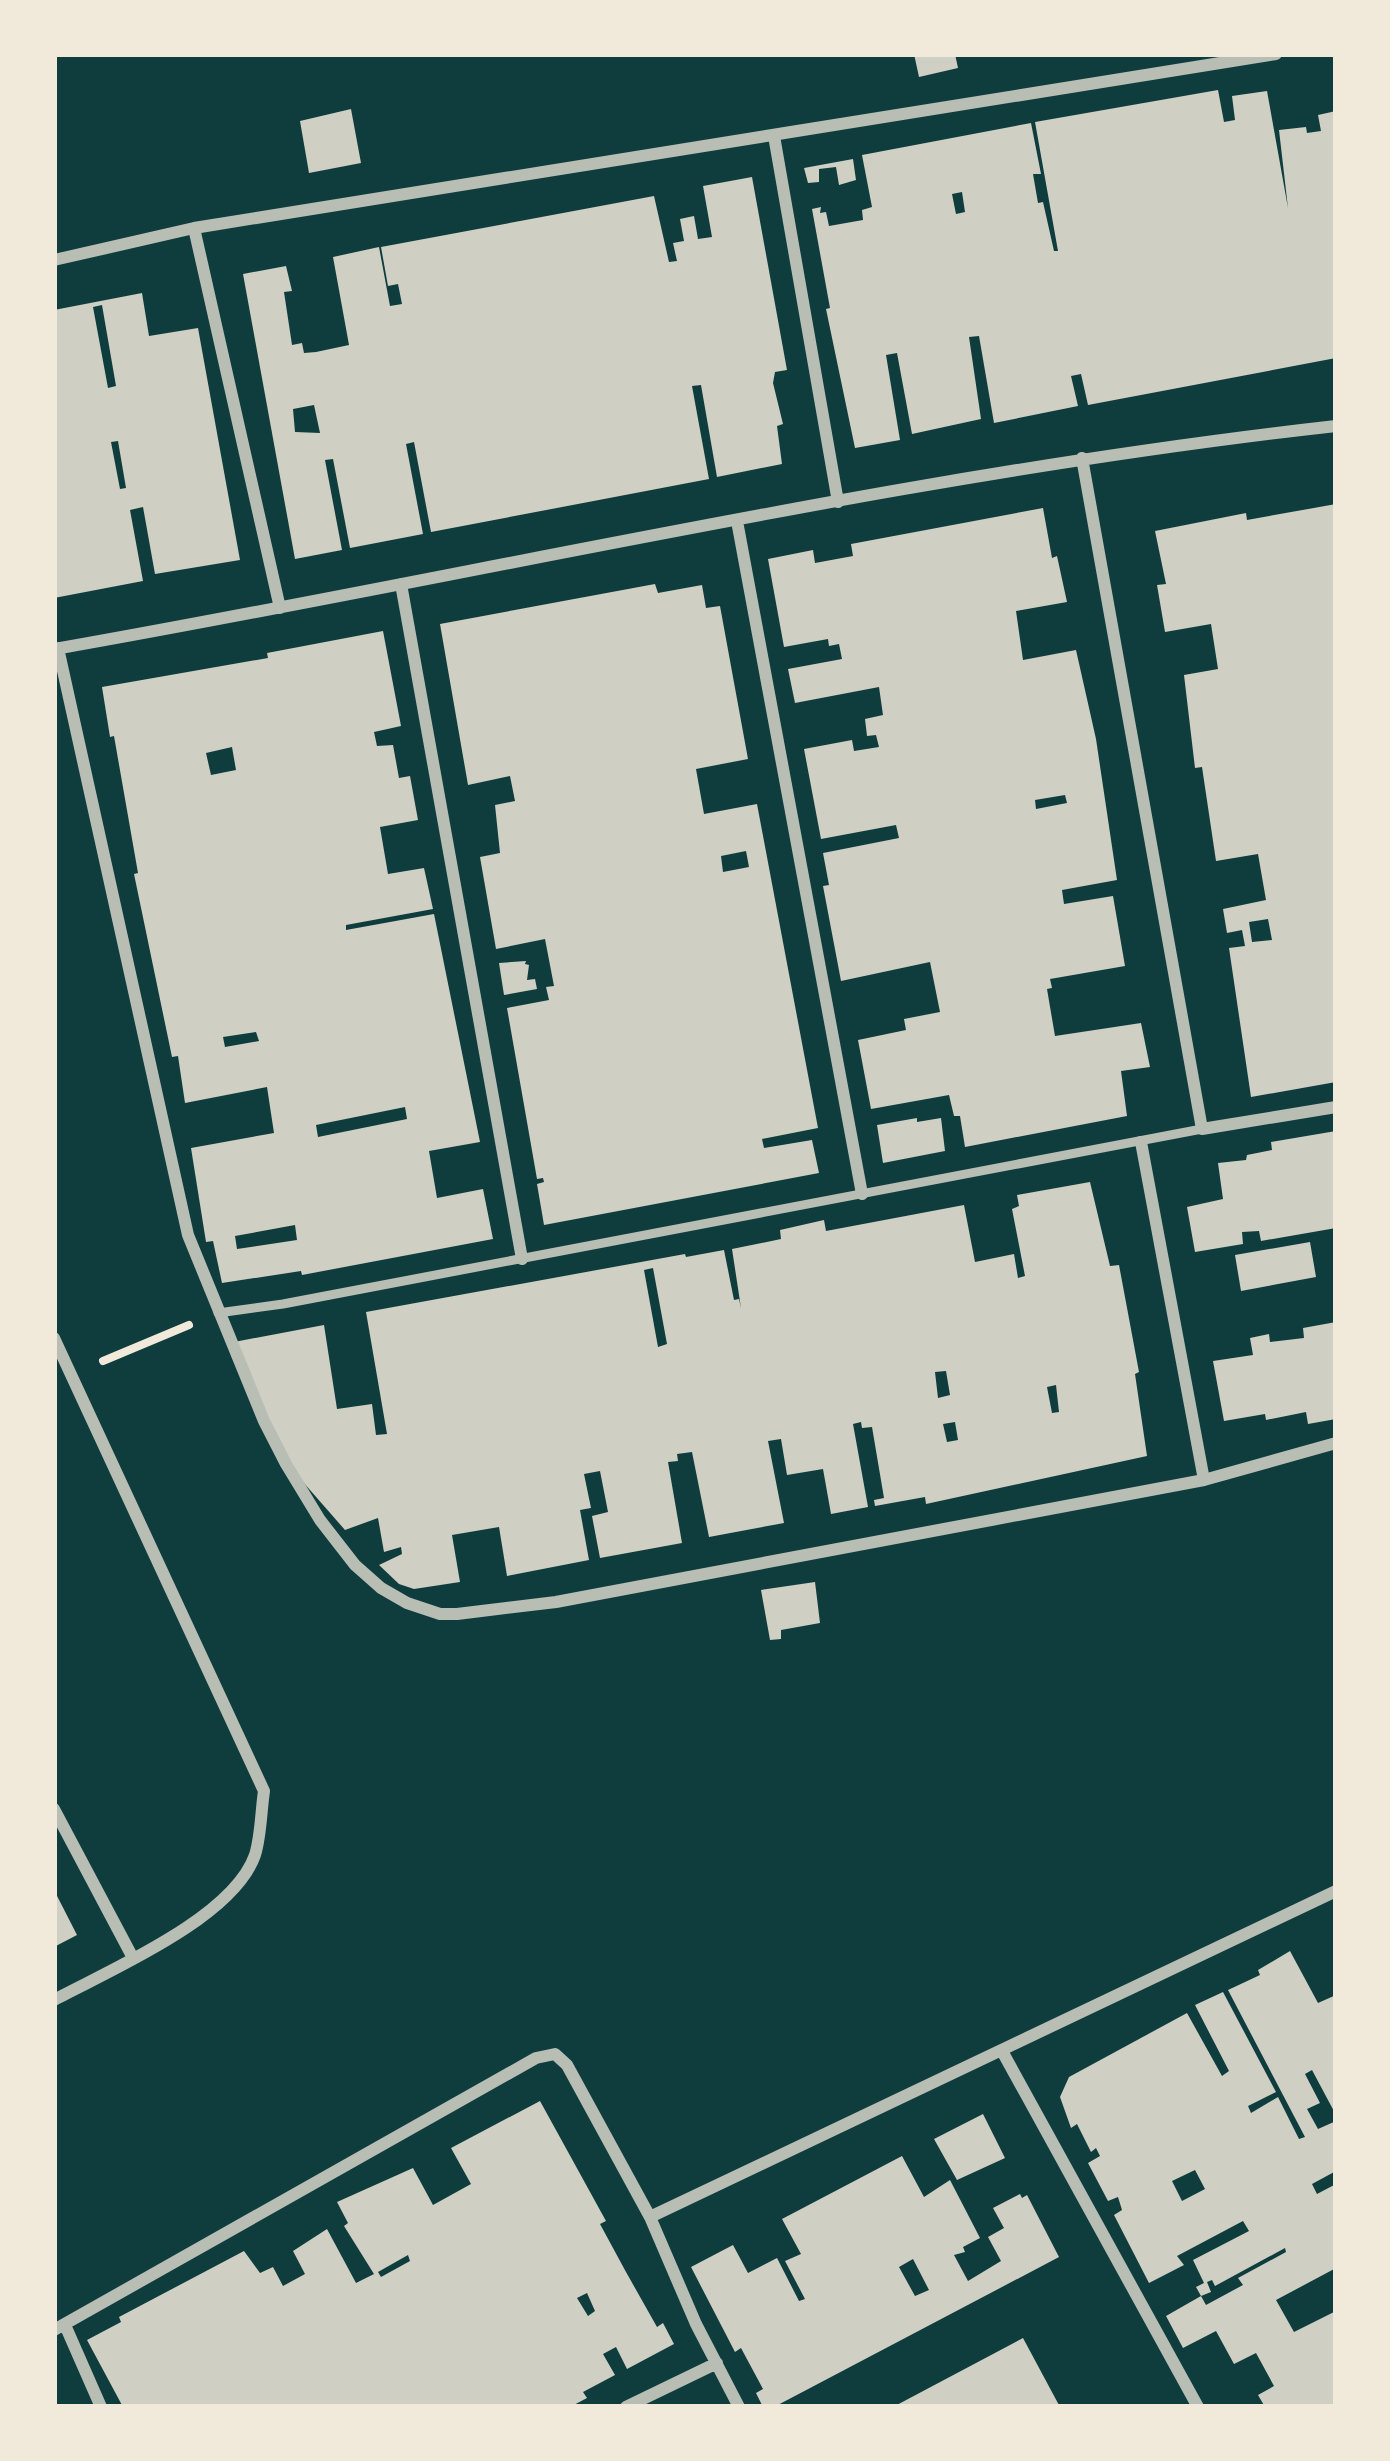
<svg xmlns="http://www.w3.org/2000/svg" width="1390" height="2461" font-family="'Roboto Condensed',sans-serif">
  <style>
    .building { fill: #cfcfc3; fill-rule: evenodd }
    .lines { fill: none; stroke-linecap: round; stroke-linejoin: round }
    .path { stroke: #f1e9da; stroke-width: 8 }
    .service { stroke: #b8beb3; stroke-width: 9 }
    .minor { stroke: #b8beb3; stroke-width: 12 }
  </style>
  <rect width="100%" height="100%" fill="#0f3d3e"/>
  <path class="building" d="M914,54H955L958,68L919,77Z
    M1218,90L1224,122L1235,120L1232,96L1267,91L1288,208L1279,130L1306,127L1307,133L1321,131L1318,115L1336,111V358L1088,405L1081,374L1071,376L1078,406L994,423L979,336L969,337L981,419L912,434L897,353L886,355L900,440L855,448L826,309L830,308L812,209L821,207L820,213L826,212L829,226L863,220L862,210L872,207L862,155L1031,123L1041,174H1033L1038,203L1043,202L1054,251H1058L1035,122ZM962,192L965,212L956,214L952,194Z
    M351,109L361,163L309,173L300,121Z
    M853,159L856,180L839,185L836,167L819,169V182L808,183L804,168Z
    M752,177L787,370L775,372L773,383L783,424L777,426L782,464L717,477L701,385L692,386L709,479L431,532L414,442L406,444L423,534L350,548L333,459L325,460L342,550L295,559L243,274L286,266L292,291L284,292L292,345L302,343L304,353L316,352L349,345L333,257L379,247L390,306L402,304L398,284L388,286L381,247L654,196L669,262L677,261L673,243L684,241L680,219L694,216L698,239L712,237L703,186ZM314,405L320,433L295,432L293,409Z
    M142,293L149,336L198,328L240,560L155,574L143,507L130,510L143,581L54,598V310ZM102,305L116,386L108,388L93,307ZM118,441L126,488L120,489L111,442Z
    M1336,504V1082L1251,1097L1229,948L1245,946L1242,930L1227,933L1223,909L1266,900L1258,854L1216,861L1202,767L1195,768L1184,675L1218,669L1211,624L1165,632L1157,585L1166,584L1155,531L1246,513L1247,520ZM1268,919L1272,940L1252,942L1249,922Z
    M1043,508L1052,558L1057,556L1067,602L1016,611L1023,660L1076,650L1096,739L1117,880L1062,890L1064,904L1113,896L1125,966L1050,979L1052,988L1047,989L1055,1036L1141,1023L1150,1067L1121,1071L1127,1116L965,1147L960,1116H954L949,1095L871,1109L858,1040L906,1030L904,1019L940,1012L930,962L841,981L823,886L829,885L823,853L899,838L896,825L821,839L804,749L852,740L854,751L879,747L876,735L867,736L865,719L883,715L879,687L795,703L788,669L842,659L839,644L829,646L828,639L784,647L768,559L813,550L815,563L853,556L851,544ZM1065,795L1067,803L1036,809L1035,800Z
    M655,584L658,593L702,585L706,608L720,606L748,759L696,769L704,814L757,804L818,1128L762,1139L764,1148L812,1140L819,1173L544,1225L537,1184L544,1182L543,1178L537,1179L507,1008L549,1000L546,987L554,986L545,939L496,949L480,857L500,853L495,805L515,801L510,776L468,785L440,624ZM746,851L749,867L723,872L721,856Z
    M383,631L401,726L374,732L377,746L393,745L399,778L410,776L418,820L380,827L388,874L424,868L433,909L346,925V930L434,914L480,1142L429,1151L437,1198L483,1189L493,1239L302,1275L301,1271L222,1283L213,1241L206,1242L191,1148L274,1133L267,1087L185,1103L178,1056L172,1057L134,874L138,873L114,736L110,737L102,687L268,658L267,653ZM232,747L236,770L211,775L206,753ZM256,1032L259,1041L225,1047L223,1037ZM405,1107L407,1119L318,1137L316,1125ZM295,1225L297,1240L237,1249L235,1236Z
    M526,961L525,964L529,965L527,980L535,979L537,989L504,995L499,963Z
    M917,1118V1122L941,1118L945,1151L883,1163L877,1125Z
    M1336,1131V1228L1261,1241L1259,1231L1242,1232L1243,1244L1195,1252L1187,1207L1223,1199L1218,1163L1246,1160L1247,1155L1272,1150L1271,1142Z
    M1090,1182L1110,1266L1119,1265L1139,1372L1135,1374L1147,1456L926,1504L925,1497L875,1506L874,1500L884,1498L872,1427L862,1428L861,1422L853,1424L868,1507L831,1514L823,1469L787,1475L781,1439L768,1441L784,1523L709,1537L692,1452L677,1454L678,1461L668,1462L682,1543L600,1558L592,1516L608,1512L600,1471L584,1474L591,1508L580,1510L589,1560L507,1576L499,1527L452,1535L460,1582L414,1589L399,1584L379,1565L402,1554L401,1547L384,1552L378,1518L345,1530L296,1474L280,1448L234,1342L324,1325L337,1409L372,1404L376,1435L387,1434L366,1312L685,1254L686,1257L724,1250L734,1300L739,1299L741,1308L732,1249L781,1239L780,1230L824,1220L826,1231L964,1205L975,1262L1014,1254L1018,1278L1025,1276L1012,1209L1019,1206L1017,1195ZM653,1268L667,1344L658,1347L644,1270ZM946,1371L950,1395L938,1398L935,1372ZM1056,1385L1059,1412L1052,1413L1047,1387ZM955,1422L958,1440L947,1442L943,1424Z
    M1310,1242L1316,1277L1241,1291L1235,1255Z
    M1336,1322V1419L1308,1424L1306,1412L1266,1420L1265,1414L1224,1421L1213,1361L1253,1355L1250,1338L1269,1334L1270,1342L1304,1338L1303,1328Z
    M815,1582L820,1623L781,1630V1639L770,1640L761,1590Z
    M54,1890L77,1935L54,1947Z
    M1290,1951L1318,2003L1336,1995V2115L1312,2070L1305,2074L1320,2103L1307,2109L1318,2129L1336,2121V2171L1312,2184L1317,2194L1336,2184V2268L1276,2300L1294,2332L1336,2311V2407H1265L1258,2395L1274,2386L1256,2353L1234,2364L1216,2331L1183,2348L1166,2316L1201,2296L1206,2305L1243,2285L1238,2278L1286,2252L1285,2248L1215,2286L1212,2280L1207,2282L1211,2292L1201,2296L1196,2287L1204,2283L1193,2260L1249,2231L1243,2221L1177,2256L1184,2265L1149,2283L1114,2215L1122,2210L1118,2197L1108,2201L1088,2163L1100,2156L1096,2148L1091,2152L1077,2124L1071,2128L1060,2097L1069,2077L1187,2013L1222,2076L1229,2071L1195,2005L1223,1992L1276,2092L1248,2106L1251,2113L1278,2097L1299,2139L1305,2137L1228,1990L1260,1975L1258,1970ZM1195,2170L1205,2189L1182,2201L1172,2181Z
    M540,2101L606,2221L600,2224L626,2272L657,2327L663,2323L674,2344L627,2369L616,2347L603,2354L615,2375L583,2392L587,2398L570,2407H123L87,2340L121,2322L119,2317L244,2251L260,2273L273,2267L283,2286L305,2274L293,2251L327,2229L356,2283L374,2274L344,2226L348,2223L337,2202L413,2168L433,2205L471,2184L451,2148ZM408,2255L410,2261L381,2277L378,2272ZM587,2293L595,2311L588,2316L577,2298Z
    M983,2114L1005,2158L957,2180L934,2139Z
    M902,2156L924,2197L950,2180L980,2238L963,2247L965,2252L954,2255L968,2281L1001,2261L988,2237L1004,2228L993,2208L1020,2194L1022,2198L1027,2195L1059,2257L774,2407H763L756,2393L763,2389L741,2348L735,2352L691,2267L733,2245L748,2273L777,2258L799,2301L805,2299L785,2261L801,2254L782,2219ZM913,2259L929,2290L915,2296L899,2267Z
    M1023,2338L1060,2407H893Z"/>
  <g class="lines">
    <path class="path" d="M103,1361L189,1325"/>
    <path class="service" d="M218,1313L283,1304L1202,1129"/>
    <path class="minor" d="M774,136L838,502
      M194,228L280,608
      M54,260L194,228L1276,54
      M1082,458L1202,1129L1336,1107
      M737,521L862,1194
      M401,584L522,1259
      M58,648L188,1235L264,1421L286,1464L320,1520L355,1565L381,1588L407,1603L440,1614H457L556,1602L1204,1480L1141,1142
      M55,649C482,574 905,474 1336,426
      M54,1338L264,1791C261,1811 261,1836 255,1855C233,1918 110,1970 54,2000
      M1204,1480L1336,1443
      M54,1809L133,1958
      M1002,2051L1198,2407
      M650,2217L1336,1891
      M65,2325L101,2407
      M54,2330L536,2058L555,2054L567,2065L650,2217L696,2324L739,2407
      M626,2407L717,2363"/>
  </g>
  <rect width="1390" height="2461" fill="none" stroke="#f1e9da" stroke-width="114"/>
</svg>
